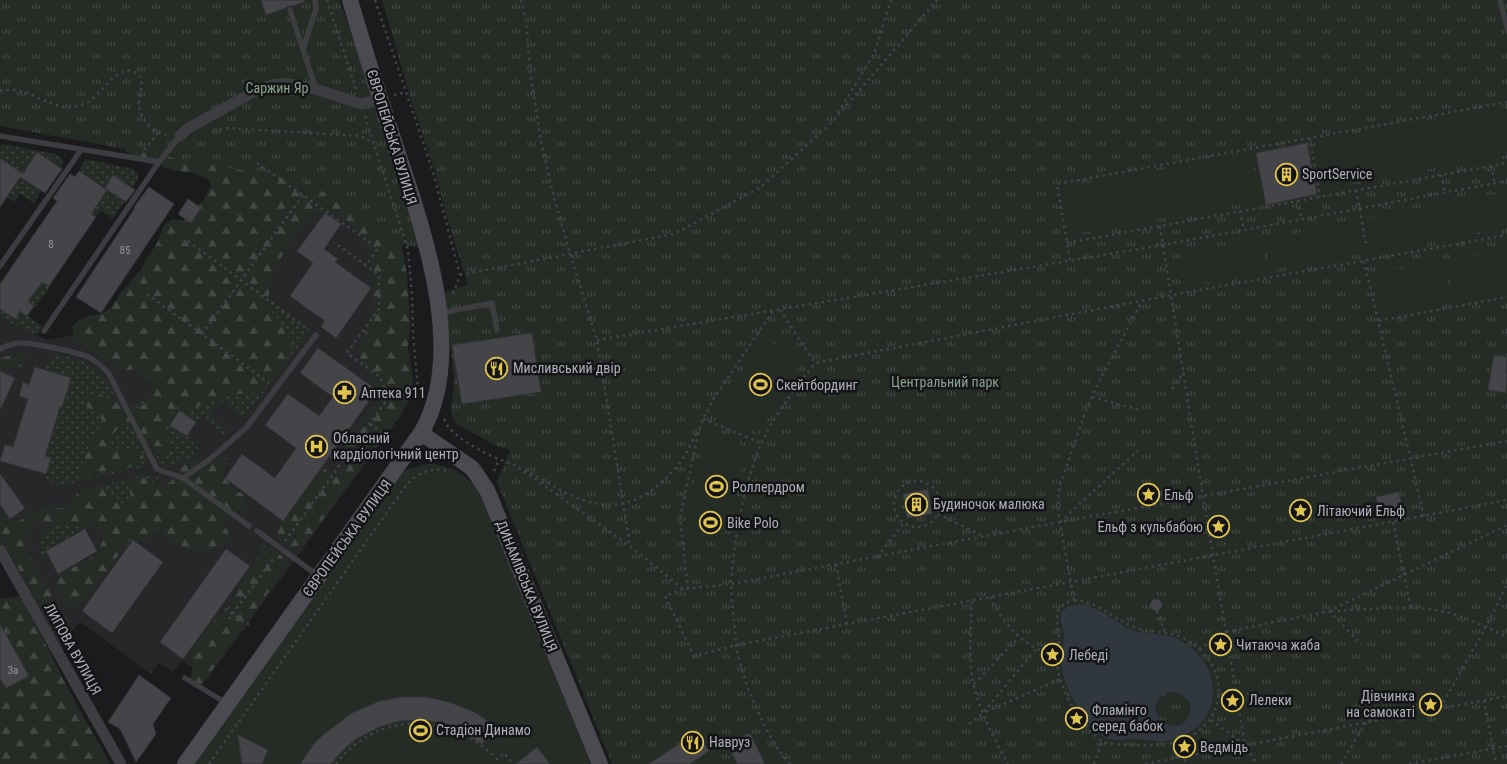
<svg xmlns="http://www.w3.org/2000/svg" width="1507" height="764" font-family="'Roboto Condensed',sans-serif">
  <style>
    .built { fill: #272629 }
    .grass { fill: url(#grass-dots) }
    .forest { fill: url(#forest-firs) }
    .park { fill: url(#park-tufts) }
    .pitch { fill: #252c26 }
    .water { fill: #31373f; fill-rule: evenodd }
    .building { fill: #454549; stroke: #353438 }
    .lines { fill: none; stroke-linecap: round; stroke-linejoin: round }
    .path { stroke: #424248; stroke-width: 2.5; stroke-dasharray: 2.5 4; stroke-linecap: butt }
    .lane { stroke: #3c3c41; stroke-width: 5.5 }
    .street { stroke: #3c3c41; stroke-width: 11 }
    .secondary { stroke: #4a4a50; stroke-width: 16 }
    .labels { text-anchor: middle; stroke-width: 5; stroke-linejoin: round; paint-order: stroke }
    .number-label { font-size: 11px; fill: #94959e }
    .park-label { font-size: 14px; fill: #88a38d; stroke: #151517 }
    .street-label { font-size: 14px; fill: #aeb0ba; stroke: #151517 }
    .poi-label { font-size: 14px; fill: #aeb0ba; stroke: #151517; text-anchor: start }
  </style>
  <defs>
    <pattern id="grass-dots" width="8" height="8" patternUnits="userSpaceOnUse" patternTransform="scale(1.25)"><rect width="8" height="8" fill="#252c26"/><path d="M2 2h.1M6 6h.1" fill="none" stroke="#424843" stroke-width="1.8" stroke-linecap="round"/></pattern>
    <pattern id="forest-firs" width="22" height="20" patternUnits="userSpaceOnUse" patternTransform="scale(1.25)"><rect width="22" height="20" fill="#252c26"/><path d="M5 1l3.5 6h-7zM16 11l3.5 6h-7z" fill="#424843"/></pattern>
    <pattern id="park-tufts" width="24" height="20" patternUnits="userSpaceOnUse" patternTransform="scale(1.25)"><rect width="24" height="20" fill="#252c26"/><path d="M3 7l-1-3M5 7V3M7 7l1-3M15 17l-1-3M17 17v-4M19 17l1-3" fill="none" stroke="#424843"/></pattern>
  </defs>
  <rect width="100%" height="100%" fill="#1b1a1c"/>
  <path class="built" d="M240,158L394,243L402,414L208,678L182,661L173,672L159,663L151,674L80,622L59,646L0,543V319L48,340L120,326Z"/>
  <path class="grass" d="M2,144L56,154L62,158L63,161L61,167L37,152L23,174L0,158V146Z
    M85,159L133,169L138,175V179L132,188L113,176L104,188L79,171Z
    M20,177L41,191L34,203L20,194L14,202L7,197Z
    M107,189L125,201L113,219L101,210L96,217L91,214Z
    M42,282L50,287L36,307L28,301Z
    M263,296L311,331L242,420L224,401L211,412L229,432L224,436L203,416L196,422L179,411L170,426L187,436L199,449L194,455L172,467L168,468L160,463L130,407L158,394Z
    M0,309L15,319L20,311L43,326L37,335L0,319Z
    M56,354C73,355 91,363 103,374L147,455V463L143,467L68,484L59,485L45,480L51,458L45,456L71,378L45,370L50,357Z
    M143,475L157,477L160,479L161,483L159,486L118,507L46,551L49,556L42,560C30,534 53,528 67,511C72,505 75,497 79,491Z"/>
  <path class="forest" d="M124,142L311,170L399,232L407,275L410,323L408,348L413,378L411,394L407,405L304,545H299L290,549L279,539L275,532L281,521L320,473L326,468L338,473L343,468L352,455L342,449L379,398L378,388L372,380L360,357L363,337L375,306L369,276L372,254L355,228L337,212H316C299,230 281,252 273,276C269,285 269,297 268,307L283,325L287,336L294,348L271,380L252,393L238,394L208,401L194,409L177,407C166,419 163,427 170,442C172,447 174,448 174,454L161,456L155,455L149,442H146L136,427H119L109,439L108,448L111,452C123,450 133,449 144,456L138,466L115,469L85,479L80,475C83,454 93,439 103,422C99,412 86,410 83,400C86,398 90,394 94,394C106,392 123,414 140,407C145,405 149,399 153,396V386L135,369L120,371L75,339L72,327L75,323L88,316L101,314L111,308L121,292L139,272L157,243L164,225L172,219L184,221L203,201L211,186L208,179L194,173L174,171L132,155L126,152Z
    M26,352L28,361L19,367L0,370V358Z
    M228,458L223,476L237,491L243,494L249,507C241,514 228,516 223,523L229,533L230,538L222,546L195,552L168,539L161,532L152,533L145,542L130,541L123,549L82,603C78,606 73,609 68,606C62,603 55,585 58,579C64,568 83,565 91,558C98,552 101,545 104,538C98,516 81,525 64,526C55,526 44,523 36,522L29,532L25,548L63,615L70,622L69,625L56,632L0,537V508L12,522C23,521 25,516 34,512C45,506 55,507 67,509L79,491L96,487L107,490L114,502L121,504L131,498L128,479C133,478 140,477 145,478C149,480 152,483 156,484C167,487 179,478 180,467L189,459L211,460Z
    M262,545C274,546 282,555 288,565L202,684H197L191,678L193,662L190,653L212,622L223,615L230,605L258,555Z
    M21,596L70,692L110,764H0V599Z"/>
  <path class="park" d="M0,0H339L380,99L427,249L396,243L310,183L0,126Z
    M382,0H1507V764H612L497,482L510,450L494,445L456,423L451,413L454,380L445,293L468,284L451,231L434,168L411,100Z"/>
  <path class="pitch" d="M1504,106L1507,121V155L1323,188L1315,141Z
    M1251,153L1259,201L1069,235L1060,188Z
    M1507,192V227L1371,252L1365,219Z
    M1364,220L1370,252L1320,261L1315,229Z
    M1314,230L1319,261L1270,270L1264,239Z
    M1261,240L1267,272L1186,286L1181,254Z
    M1507,249V293L1457,303L1449,260Z
    M1443,261L1451,302L1384,315L1376,273Z
    M764,338L802,362L756,433L718,408Z
    M719,435L736,439L744,449V457C741,472 732,521 725,531C713,549 689,541 687,520C686,512 702,448 706,442C710,438 714,436 719,435Z
    M432,463L456,470L477,487L591,764H188L404,470Z"/>
  <path class="water" d="M1074,605C1096,602 1115,623 1134,631C1144,634 1153,633 1164,635C1183,638 1202,654 1209,671C1223,706 1199,738 1163,741C1154,741 1145,740 1136,739C1127,739 1115,742 1106,738C1089,731 1064,687 1062,669C1061,659 1063,649 1064,639C1065,624 1051,612 1074,605ZM1169,692C1182,691 1196,702 1189,716C1174,744 1135,706 1169,692Z"/>
  <path class="building" d="M261,0H304V2L292,6H288L286,8L266,15Z
    M1307,143L1317,194L1266,205L1256,153Z
    M37,152L62,169L45,193L20,177L0,207V158L23,174Z
    M79,171L107,190L91,214L96,217L49,286L42,282L28,301L34,306L27,316L20,311L15,319L0,309V284L57,201L53,198L70,174L75,177Z
    M113,175L135,190L126,202L105,188Z
    M149,187L174,204L101,313L76,297L135,208L134,207Z
    M188,199L201,208L191,223L178,214Z
    M325,213L341,224L324,249L338,259L335,262L371,288L336,338L321,327L325,321L290,296L313,263L297,251Z
    M532,333L541,392L462,404L452,345Z
    M318,348L377,390L283,521L225,478L242,454L275,478L296,448L265,425L288,394L319,416L333,397L300,373Z
    M1494,355L1507,357L1506,393L1488,390Z
    M35,367L71,378L62,407H60L45,456L51,458L46,474L0,461L5,445L13,447L28,399L19,396L23,382L29,385Z
    M0,371L15,378L0,410Z
    M179,411L196,422L187,436L170,426Z
    M0,474L25,508L10,519L0,504Z
    M928,489L932,514L907,518L903,494Z
    M1399,492L1403,511L1380,516L1376,497Z
    M85,529L97,551L58,574L46,551Z
    M133,540L163,562L112,633L82,611Z
    M226,549L250,566L183,659L160,642Z
    M1150 605a6 6 0 1 1 12 0a6 6 0 1 1-12 0Z
    M0,624L29,676L6,688L0,678Z
    M139,675L171,698L153,724L156,734L136,762L120,729L108,722Z
    M403,697H427L449,702L474,712L496,726L482,744L460,730L447,724L423,720L399,721L379,727L356,739L343,750L331,764H300L314,744L323,735L352,713L380,701Z
    M697,732L709,751L690,764H649Z
    M750,733L765,764H737L727,743Z
    M238,735L268,750L262,764H242Z
    M537,747L550,764H516L531,752Z"/>
  <g class="lines">
    <path class="path" d="M327,0L356,89
      M375,0L433,172L460,275L452,297
      M521,0L526,21L530,72L541,141L553,193L570,254L597,340L630,546
      M0,91C30,84 50,113 78,106C99,102 110,71 131,70C150,79 137,91 139,106C141,121 153,133 168,135
      M394,95L406,92
      M838,113L874,54L891,0
      M365,116L408,250L412,295L413,334L418,389
      M213,130L225,128L361,136L374,144
      M1310,138L1320,197
      M144,150L158,133
      M257,163L378,248L366,266
      M1491,166L1495,184
      M1441,175L1445,193
      M1356,190L1366,244
      M1297,201L1302,219
      M1240,211L1244,230
      M1160,226L1203,497L1245,745
      M188,241L309,330
      M1067,243L1507,163
      M1070,260L1057,184L1507,102
      M1364,261L1424,516
      M460,275L674,234L761,187L833,121L937,0
      M147,294L269,383
      M780,310L815,363L1172,295L1507,235
      M1379,321L1507,297
      M202,334L303,195
      M597,340L1163,245L1507,181
      M1506,375L1507,376
      M1172,389L1184,372
      M1092,397L1139,410
      M444,419C451,439 495,459 515,465L630,546L683,589L731,584L1060,522L1507,441
      M703,419L761,443
      M370,424L389,438
      M330,456L341,463
      M525,470C544,480 563,493 583,500C620,513 648,498 673,471C683,461 690,445 697,432
      M494,471L499,459
      M894 504a23 23 0 1 1 46 0a23 23 0 1 1-46 0Z
      M938,514L983,536
      M1060,522L1142,447
      M1393,522L1411,608
      M285,541L389,397L379,376L347,353L379,309V275L334,242
      M877,557L904,523
      M836,564L847,624
      M683,589L665,596L694,656L737,645L847,624L1507,500
      M688,589L680,518L699,430L703,419L714,398L773,311
      M990,597C1004,624 1025,650 1057,655
      M1074,600C1096,601 1110,616 1129,625C1147,634 1168,629 1187,640C1235,669 1228,731 1171,743C1160,746 1113,746 1104,742C1084,732 1061,691 1058,670C1056,660 1059,650 1059,640C1059,622 1049,607 1074,600Z
      M1074,600L1058,511L1059,488L1086,410L1097,386L1142,301
      M972,601C971,628 968,655 973,682C979,711 994,738 1008,764
      M225,609L251,626
      M1157,611L1165,632
      M1329,611L1361,644
      M1331,611C1366,610 1413,604 1446,612C1467,617 1488,628 1507,637
      M229,619L275,556
      M1199,649L1226,632L1329,611L1507,525
      M974,684L1019,637
      M1484,700L1496,764
      M1440,708L1486,627L1507,584
      M986,712L1060,679
      M1211,720L1245,745L1257,764
      M969,724L983,713L1037,648
      M1173,743L1187,764
      M209,764L405,487C416,473 430,467 448,471
      M336,764C377,710 451,712 497,759L504,753L513,764
      M790,764C766,738 741,679 736,644C735,632 734,621 733,609C732,601 731,592 731,583C734,539 744,482 762,442C775,413 796,388 815,363
      M1094,764L1102,741
      M1145,764L1507,696
      M1341,764L1384,693
      M1409,764L1507,746"/>
    <path class="lane" d="M1500,0L1507,27
      M290,10L316,89
      M303,49L316,9L315,0
      M0,136L159,162
      M0,266L81,150
      M441,313L492,303L497,330
      M44,331L159,162L180,136
      M0,349C6,346 11,344 18,343C30,342 77,352 88,357C97,361 103,367 109,374L157,469L183,478L249,526
      M183,478L210,459L246,428L316,335
      M257,531L317,575
      M185,678L226,703"/>
    <path class="street" d="M180,136L187,129L257,90L276,84H289L316,89L361,104L380,99
      M0,550L121,764"/>
    <path class="secondary" d="M421,433L472,468L487,490L600,764
      M185,764L421,433C470,350 419,219 392,135C377,90 363,45 350,0"/>
  </g>
  <defs>
    <symbol id="building-ring" viewBox="-11 -11 22 22"><circle r="9.5" fill="#151517" stroke="#dfc450" stroke-width="1.5"/><path d="M-4-6H4V6H1V3H-1V6H-4ZM-2.5-4.3h1.7v1.8h-1.7ZM.8-4.3h1.7v1.8H.8ZM-2.5-1h1.7V.8h-1.7ZM.8-1h1.7V.8H.8Z" fill="#dfc450"/></symbol>
    <symbol id="restaurant-ring" viewBox="-11 -11 22 22"><circle r="9.5" fill="#151517" stroke="#dfc450" stroke-width="1.5"/><path d="M-5-6h1v4h1v-4h1v4h1v-4h1v5L-1.5 .5V6h-2V.5L-5-1ZM5-6V6H3V1.5H1.5Q1.5-4 5-6Z" fill="#dfc450"/></symbol>
    <symbol id="stadium-ring" viewBox="-11 -11 22 22"><circle r="9.5" fill="#151517" stroke="#dfc450" stroke-width="1.5"/><path d="M0-5a6.5 5 0 1 0 0 10a6.5 5 0 1 0 0-10ZM-3.5-1.8h7v3.6h-7Z" fill="#dfc450"/></symbol>
    <symbol id="pharmacy-ring" viewBox="-11 -11 22 22"><circle r="9.5" fill="#151517" stroke="#dfc450" stroke-width="1.5"/><path d="M-2-6h4v4h4v4h-4v4h-4v-4h-4v-4h4Z" fill="#dfc450"/></symbol>
    <symbol id="hospital-ring" viewBox="-11 -11 22 22"><circle r="9.5" fill="#151517" stroke="#dfc450" stroke-width="1.5"/><path d="M-5-5h3v3.5h4V-5h3V5h-3V1.5h-4V5h-3Z" fill="#dfc450"/></symbol>
    <symbol id="sight-ring" viewBox="-11 -11 22 22"><circle r="9.5" fill="#151517" stroke="#dfc450" stroke-width="1.5"/><path d="M0-6L1.8-2.2L6-1.7L2.9 1.2L3.7 5.4L0 3.3L-3.7 5.4L-2.9 1.2L-6-1.7L-1.8-2.2Z" fill="#dfc450"/></symbol>
  </defs>
  <g fill-rule="evenodd">
    <use href="#building-ring" x="1274" y="162" width="25" height="25"/>
    <use href="#restaurant-ring" x="484" y="356" width="25" height="25"/>
    <use href="#stadium-ring" x="748" y="372" width="25" height="25"/>
    <use href="#pharmacy-ring" x="332" y="380" width="25" height="25"/>
    <use href="#hospital-ring" x="304" y="434" width="25" height="25"/>
    <use href="#stadium-ring" x="704" y="474" width="25" height="25"/>
    <use href="#sight-ring" x="1136" y="482" width="25" height="25"/>
    <use href="#building-ring" x="904" y="492" width="25" height="25"/>
    <use href="#sight-ring" x="1288" y="498" width="25" height="25"/>
    <use href="#stadium-ring" x="698" y="510" width="25" height="25"/>
    <use href="#sight-ring" x="1206" y="514" width="25" height="25"/>
    <use href="#sight-ring" x="1208" y="632" width="25" height="25"/>
    <use href="#sight-ring" x="1040" y="642" width="25" height="25"/>
    <use href="#sight-ring" x="1220" y="688" width="25" height="25"/>
    <use href="#sight-ring" x="1418" y="692" width="25" height="25"/>
    <use href="#sight-ring" x="1064" y="706" width="25" height="25"/>
    <use href="#stadium-ring" x="408" y="718" width="25" height="25"/>
    <use href="#restaurant-ring" x="680" y="730" width="25" height="25"/>
    <use href="#sight-ring" x="1172" y="734" width="25" height="25"/>
  </g>
  <g class="labels">
    <g class="number-label">
      <text x="51" y="248">8</text>
      <text x="125" y="254">85</text>
      <text x="13" y="674">3а</text>
    </g>
    <g class="park-label">
      <text x="277" y="93">Саржин Яр</text>
      <text x="945" y="387">Центральний парк</text>
    </g>
    <g class="street-label">
      <text transform="translate(392 137) rotate(73)" y="5">ЄВРОПЕЙСЬКА ВУЛИЦЯ</text>
      <text transform="translate(347 538) rotate(-54)" y="5">ЄВРОПЕЙСЬКА ВУЛИЦЯ</text>
      <text transform="translate(527 586) rotate(68)" y="5">ДИНАМІВСЬКА ВУЛИЦЯ</text>
      <text transform="translate(73 649) rotate(61)" y="5">ЛИПОВА ВУЛИЦЯ</text>
    </g>
    <g class="poi-label">
      <text x="1302" y="179">SportService</text>
      <text x="513" y="373">Мисливський двір</text>
      <text x="776" y="390">Скейтбординг</text>
      <text x="361" y="398">Аптека 911</text>
      <text x="333" y="443">Обласний<tspan x="333" dy="16">кардiологiчний центр</tspan></text>
      <text x="732" y="492">Роллердром</text>
      <text x="1164" y="500">Ельф</text>
      <text x="933" y="509">Будиночок малюка</text>
      <text x="1317" y="516">Літаючий Ельф</text>
      <text x="727" y="528">Bike Polo</text>
      <text x="1203" y="532" text-anchor="end">Ельф з кульбабою</text>
      <text x="1236" y="650">Читаюча жаба</text>
      <text x="1069" y="660">Лебеді</text>
      <text x="1415" y="701" text-anchor="end">Дівчинка<tspan x="1415" dy="16">на самокаті</tspan></text>
      <text x="1249" y="705">Лелеки</text>
      <text x="1092" y="715">Фламінго<tspan x="1092" dy="16">серед бабок</tspan></text>
      <text x="436" y="735">Стадіон Динамо</text>
      <text x="709" y="747">Навруз</text>
      <text x="1200" y="752">Ведмідь</text>
    </g>
  </g>
</svg>
